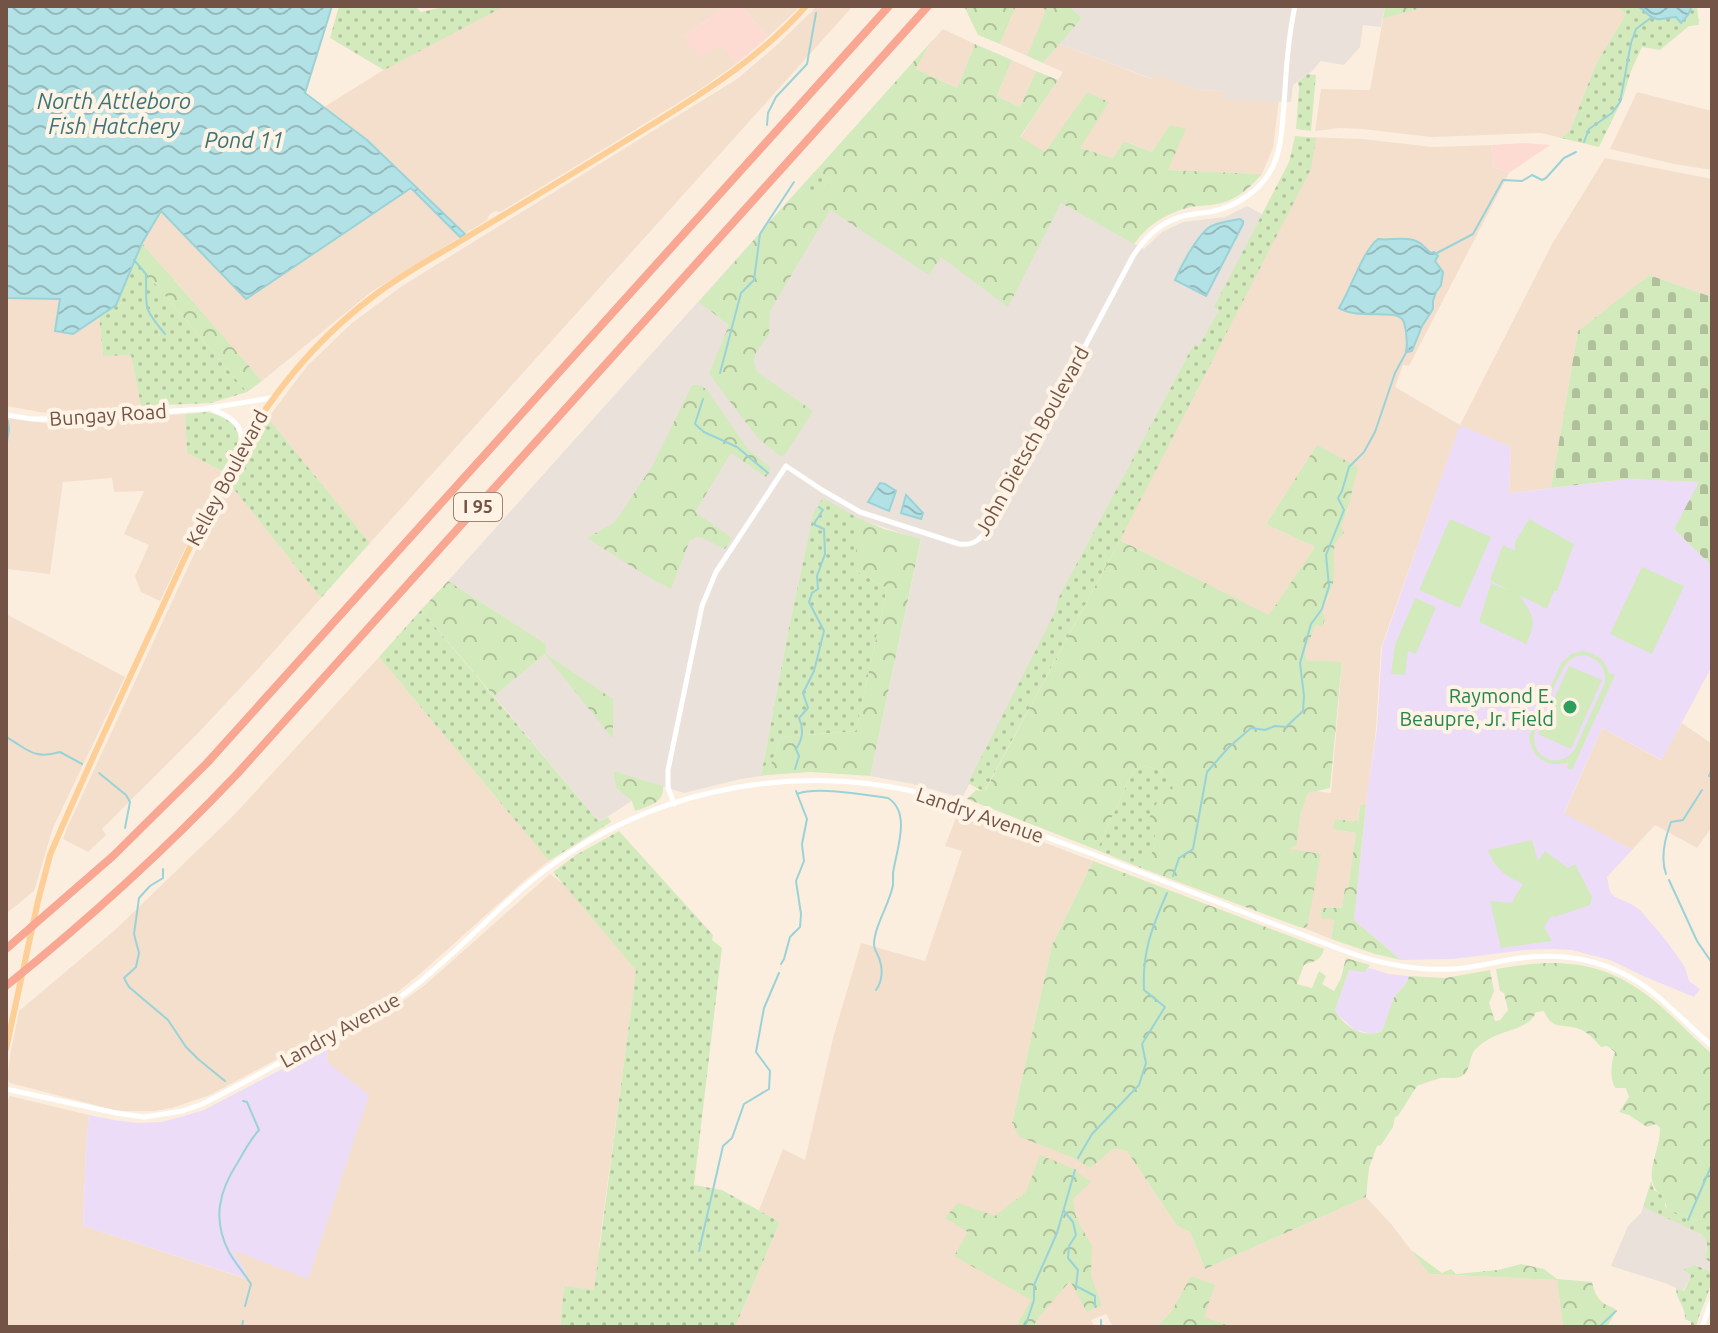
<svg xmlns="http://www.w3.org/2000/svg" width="1718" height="1333" font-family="Ubuntu,sans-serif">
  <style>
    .residential { fill: #f4dfcd }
    .commercial { fill: #fddbd2 }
    .industrial { fill: #eae1db }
    .education { fill: #ecdcf8 }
    .grass { fill: url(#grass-dots) }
    .forest { fill: url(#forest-crowns) }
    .cemetery { fill: url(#cemetery-stones) }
    .garden { fill: #d3eabd; fill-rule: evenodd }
    .water { fill: url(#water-waves); stroke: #99d3d8; stroke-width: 2 }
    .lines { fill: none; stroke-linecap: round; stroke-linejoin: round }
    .stream { stroke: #99d3d8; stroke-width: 2 }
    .minor { stroke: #fff; stroke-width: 5 }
    .major { stroke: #fdce95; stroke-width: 6 }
    .highway { stroke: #f9a693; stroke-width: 8 }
    .leisure-dot { fill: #2e9e5b; stroke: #fff3e5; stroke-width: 3 }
    .labels { text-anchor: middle; stroke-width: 8; stroke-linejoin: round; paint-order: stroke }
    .shield { fill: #fff3e5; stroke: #9d8376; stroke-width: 2 }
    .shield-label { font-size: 18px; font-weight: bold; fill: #735346 }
    .street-label { font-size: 20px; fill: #735346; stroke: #fff3e5 }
    .leisure-label { font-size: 20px; fill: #27864d; stroke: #fff3e5; text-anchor: end }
    .water-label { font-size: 22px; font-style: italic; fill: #3a7479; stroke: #fff3e5 }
  </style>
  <defs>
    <pattern id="grass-dots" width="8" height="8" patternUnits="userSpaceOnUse" patternTransform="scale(2)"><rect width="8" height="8" fill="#d3eabd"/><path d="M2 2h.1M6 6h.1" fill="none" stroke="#b0c09b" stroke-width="1.8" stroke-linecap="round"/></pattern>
    <pattern id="forest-crowns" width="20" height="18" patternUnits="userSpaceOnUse" patternTransform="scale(2)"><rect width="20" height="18" fill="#d3eabd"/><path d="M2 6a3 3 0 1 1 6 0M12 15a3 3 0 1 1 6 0" fill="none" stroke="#b0c09b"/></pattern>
    <pattern id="cemetery-stones" width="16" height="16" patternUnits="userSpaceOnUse" patternTransform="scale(2)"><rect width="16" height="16" fill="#d3eabd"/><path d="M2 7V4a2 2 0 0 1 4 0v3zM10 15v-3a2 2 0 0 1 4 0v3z" fill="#b0c09b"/></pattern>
    <pattern id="water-waves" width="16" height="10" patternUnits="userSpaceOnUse" patternTransform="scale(2)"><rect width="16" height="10" fill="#b3e2e6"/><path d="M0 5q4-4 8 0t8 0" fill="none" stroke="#96babc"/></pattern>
  </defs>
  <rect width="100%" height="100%" fill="#fceedf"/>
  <path class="residential" d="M502,6H727L684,36L721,43L736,64L702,88L607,147L500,212L495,211L489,215L487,220L465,234L367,140L324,107L427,43Z
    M741,6H801L768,37Z
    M817,6H853L370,543L268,418L307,366L352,323L402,286L737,79L778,44Z
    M1016,6H1037L1047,10L1027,56L1000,44Z
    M1428,6H1615L1626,14L1596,64L1570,130L1561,138L1541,133L1431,137L1362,129L1339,128L1315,131L1321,89L1370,90L1383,19Z
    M943,29L975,44L957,88L916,69L931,42Z
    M1059,44L1152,79L1155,73L1197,90L1223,91L1224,100H1279L1273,148L1262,174L1168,170L1183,129L1171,125L1152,152L1125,141L1113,158L1080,148L1046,153L1020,138L1063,72L1043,63Z
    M1012,60L1036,71L1020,107L997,96Z
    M1637,92L1712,111V170L1674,164L1610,149Z
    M1305,137L1363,139L1432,147L1491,145L1494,167L1509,173L1409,366L1403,365L1395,387L1460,425L1552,244L1605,158L1712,179V297L1649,275L1578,331L1551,488L1509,493L1511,447L1460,426L1381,648L1376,730L1366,805H1360L1358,822L1335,819L1343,831L1356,833L1348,888L1345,889L1342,909L1323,908L1334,920L1331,939L1304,928L1307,927L1287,850L1297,845L1300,816L1308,793L1316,791L1331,793L1342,663L1305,660V651L1310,636L1331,590L1334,577L1333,549L1335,539L1348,510L1317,446L1266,524L1315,547L1269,616L1105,532Z
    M411,188L460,237L371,292L262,381L142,243L161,210L246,299Z
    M6,298H60L73,333L99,316L103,355H131L141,406L67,413H46L6,406Z
    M185,414L187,453L222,471L160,601L141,592L135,576L149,545L124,534L144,491L114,492L112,478L63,482L50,574L6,569V417L50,424Z
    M229,483L321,598L259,668L199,732L102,829L106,835L88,852L63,839L67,828L208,524Z
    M6,614L125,677L53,828L34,891L6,914Z
    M379,657L549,861L525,880L421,973L389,999L210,1095L172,1108L155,1111H125L114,1110L10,1083L7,1080L10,1055L19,1011L115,930L234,815Z
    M1682,723L1712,744V827L1697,848L1655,825L1632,850L1564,814L1602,728L1661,760Z
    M959,810L1093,861L1052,945L1012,1123L1127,1151L1177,1226L1190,1232L1205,1269L1366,1197L1392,1225L1429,1274L1557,1280L1563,1327H1232L1173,1309L1157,1327H1113L1106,1314L1091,1320L1095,1327H735L780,1222L759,1210L783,1149L805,1160L833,1038L861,943L925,961L962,851L945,846Z
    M550,874L640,941L599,1247L603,1257L595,1291L564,1286L560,1327H6V1259L9,1246L7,1101L10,1096L89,1115L86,1145L83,1226L247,1279L230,1249L327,1062L328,1045L382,1016L425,985Z"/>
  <path class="commercial" d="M727,6H741L768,37L736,64L721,44L699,58L684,36Z
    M1524,143L1550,145L1509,173L1494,167L1491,145Z"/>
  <path class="industrial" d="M1069,6H1385L1381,27L1363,25L1360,47L1344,65L1321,61L1311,72L1293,85L1291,102L1223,100V91L1197,90L1155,74L1153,79L1059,44L1082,18Z
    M799,189L929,274L941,257L1061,203L1144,249L1162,232L1183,222L1225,217L1247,206L1262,214L1215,307L1219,310L1199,347L1194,344L1059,598L1064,602L962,798L913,784L870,776L921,540L859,519L823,499L814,512L789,627L761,776L741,779L684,793L613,771L616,788L632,801L599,822L494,696L545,654L546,644L448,581Z
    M1643,1207L1697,1231L1707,1239L1708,1244L1705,1259L1712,1263V1272L1696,1265L1683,1291L1665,1283L1611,1266L1628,1226L1641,1213Z"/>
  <path class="education" d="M1460,425L1511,447L1509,493L1628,479L1700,482L1674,529L1712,566V666L1662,760L1602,728L1564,813L1632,850L1607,877L1610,892L1615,897L1631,904L1640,910L1665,939L1685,967L1689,981L1700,989L1694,997L1643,976L1610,960L1572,950L1552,949L1525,950L1453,959L1401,960L1354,920L1368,787L1377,729L1382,647Z
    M1369,968L1389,974L1409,976L1408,983L1399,991L1382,1031L1372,1034L1355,1030L1338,1015L1335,1010L1349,970H1367Z
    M328,1045L327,1062L369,1095L308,1279L232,1250L242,1264L248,1279L83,1226L86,1144L89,1115L114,1120L138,1123L161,1122L184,1116L204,1110Z"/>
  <path class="grass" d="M339,6H415L421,12L448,6H505L384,70L330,38Z
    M1615,6H1697L1699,25L1689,26L1660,50L1642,47L1631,71L1623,98L1599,147L1561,138L1570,130L1596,64L1626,14Z
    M1308,74L1316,75L1311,131L1296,129L1299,88L1298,82Z
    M1295,136L1316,138L1311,169L1120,540L984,792L968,783L1056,610L1058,599L1194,344L1199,346L1219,310L1214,307L1289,162Z
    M819,167L825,185L816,200L799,189Z
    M135,260L247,392L211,403L141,406L131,355L103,356L99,316L116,305Z
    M207,412C220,415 242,424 238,441C236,451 227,462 222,471L187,453L185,414Z
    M268,418L370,543L321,598L229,483Z
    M823,498L856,517V571L887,588L856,731L781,737L767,775L761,776L789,627L814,511Z
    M421,610L599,822L608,817L611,822L549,861L379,657Z
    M1144,766C1159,768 1169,774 1174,789L1148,822H1156C1155,831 1157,843 1153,851C1149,858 1144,860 1141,868L1097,850L1133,771Z
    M619,831L713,935L712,940L722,948L694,1185L722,1190L780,1222L735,1327H560L564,1286L594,1290L636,970L553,872L576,855Z
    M1651,1181L1654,1190L1665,1196V1206L1667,1209L1712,1226V1263L1705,1259C1707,1248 1710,1242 1701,1234L1643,1207Z
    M1695,1265L1712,1272C1712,1291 1700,1309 1696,1327H1691V1322L1685,1319C1686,1307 1676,1300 1676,1288L1684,1291L1691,1275L1683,1270Z"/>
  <path class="forest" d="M964,6H1016L1000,44L978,35Z
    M1037,6H1069L1082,18L1043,63L1027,56L1046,10Z
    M1385,6H1428L1383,19Z
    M931,42L916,69L957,88L975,44L1012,60L997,96L1020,107L1036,71L1058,80L1020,137L1045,152L1087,92L1109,102L1080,148L1113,158L1124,141L1152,152L1170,125L1186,129L1168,170L1262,174C1252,185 1242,195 1228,201C1215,206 1203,205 1191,207C1168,212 1147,225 1134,244L1061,203L1008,307L941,257L929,275L830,210L770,311L769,334L755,354L754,363L757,372L813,411L785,455L780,456L757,437L709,374L729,325L699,302L799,189L816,199L825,185L819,167Z
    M142,243L262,381L247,392L135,260Z
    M692,385H700L707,390L747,448L771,468L766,477L731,453L695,512L732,538L725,549L703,538L697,537L690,540L671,589L645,575L587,538L615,522L653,465Z
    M1317,445L1358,467C1352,488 1350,507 1341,526L1344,533C1328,545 1336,560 1334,577C1333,589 1326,599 1321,609C1325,616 1326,619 1322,627L1316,624L1305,651L1306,660L1342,662L1330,788L1308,793L1300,816L1297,845L1289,849L1321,854L1307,927L1304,928L1299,927L1141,868C1144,860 1148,858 1153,851C1157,843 1154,832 1156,823L1147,822L1163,791L1173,789C1169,774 1159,768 1144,766L1133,771L1097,850L967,799L976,790L985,791L1120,540L1269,615L1315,547L1266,524Z
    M856,517L884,529L921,539L870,776L811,772L767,775L781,737L856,731L887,588L856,571Z
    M448,581L546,644V654L613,699V739L545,654L494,696L421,610Z
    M613,771L663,786C665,803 648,806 635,811L632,801L616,788Z
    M1360,805H1366L1354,920L1401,960L1375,954L1331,939L1334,920L1321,918L1322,908H1342L1345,888H1348L1356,833L1333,829L1335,819L1358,822Z
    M1093,861L1324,949C1321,961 1314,961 1304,965L1297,984L1312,988L1319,971L1326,976L1322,984L1334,991L1341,978L1346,958L1370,965L1365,972L1349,970L1335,1010C1344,1027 1363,1039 1382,1031C1387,1020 1389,1009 1394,998C1399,989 1407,986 1409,976L1445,978L1490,970L1494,991L1489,1003L1495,1021L1500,1020L1508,1010L1504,993L1500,991L1496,969C1553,959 1599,958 1648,996C1671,1013 1690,1035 1712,1054V1226L1667,1209L1664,1197C1638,1180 1661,1153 1660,1128L1656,1124L1647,1127L1629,1115L1619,1112L1629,1097L1626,1088H1616C1609,1080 1611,1062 1615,1052L1607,1046L1601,1047C1595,1040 1588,1032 1579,1029C1563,1023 1552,1031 1544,1011L1536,1012C1529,1030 1504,1029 1489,1039C1484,1042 1478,1046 1474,1051C1468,1060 1471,1073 1460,1077C1453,1079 1447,1077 1441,1078C1433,1080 1425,1083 1417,1086L1398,1116L1395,1117L1393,1127L1381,1145L1377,1146L1369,1168L1366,1197L1205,1269L1190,1232L1177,1226L1127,1151L1114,1148L1090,1168L1074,1158L1020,1137L1014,1128V1124L1012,1123L1052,945Z
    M1040,1155L1070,1167L1091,1182L1073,1199L1075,1214L1080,1225L1092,1246L1091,1276L1102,1305L1087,1312L1070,1281L1038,1318L1033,1327H1016L1031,1300L954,1256L968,1232L945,1218L958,1203L995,1216L1026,1192Z
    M1411,1250L1442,1273L1451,1269L1456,1274L1498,1270L1521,1264L1544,1269L1557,1279L1592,1282C1595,1296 1600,1304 1614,1308L1616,1311L1607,1327H1563L1557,1280L1429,1274Z
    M1191,1276L1215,1285L1204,1317L1232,1327H1157L1173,1309Z"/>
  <path class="cemetery" d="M1649,275L1712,297V566L1674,529L1699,482L1628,479L1551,488L1578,331Z"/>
  <path class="garden" d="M1450,519L1491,537L1460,608L1419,590Z
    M1529,519L1574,544L1557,591H1554L1547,609L1519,595C1533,615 1538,620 1526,644L1479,622L1491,583L1510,591L1490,580L1503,545L1515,551V542Z
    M1642,567L1684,586L1652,654L1610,634Z
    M1415,598L1436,607L1416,654L1408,651L1405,675L1391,674L1395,645Z
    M1583,651C1597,653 1605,660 1609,673L1615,675L1572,770L1567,768L1569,762C1548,769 1531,758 1529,736L1561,663L1571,654ZM1585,655C1599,659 1606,668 1605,683L1574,751C1568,757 1561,762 1551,760C1540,758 1533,747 1534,736C1535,723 1558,679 1565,665L1574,657Z
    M1569,666L1602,680L1571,749L1538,734Z
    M1532,840L1538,861L1545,851L1568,868L1575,864L1592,897L1590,905L1554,917L1552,915L1544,927L1552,941L1501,948L1490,901L1511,903L1523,884C1505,876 1495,869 1488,850Z"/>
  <path class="water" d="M6,6H273L281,8L287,6H332L305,93L367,140L465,234L460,237L411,188L246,299L161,211L142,243L116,305L73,334L55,331L60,299L6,298Z
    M1637,6H1692L1688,15L1681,23L1676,17C1670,17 1663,20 1657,19C1648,18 1645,9 1637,6Z
    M1240,219L1243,221V224L1206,296L1175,280C1181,266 1196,238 1208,228C1216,222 1230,221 1240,219Z
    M1378,239C1390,241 1409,235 1420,243C1424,246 1427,250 1431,253L1434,252L1438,256L1435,261L1443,272L1441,285L1436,292L1433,301V309L1422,326L1412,351L1408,352L1406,351C1408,343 1406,339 1406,331C1405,328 1405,322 1402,319C1394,309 1357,320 1339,308C1351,289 1362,252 1378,239Z
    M880,483L885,484L896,491L889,511L868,502Z
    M906,495L923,513L921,519L901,513Z"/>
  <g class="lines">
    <path class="stream" d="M767,125L768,113L776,97L807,64L816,13
      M1584,142L1589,129L1612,113L1620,102L1631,43L1636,29L1652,17
      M1435,254L1473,234L1503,180L1522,181L1532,175L1542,180L1546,178L1564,158L1576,152
      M134,260L146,274C147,307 141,306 165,334
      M720,373L741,293L754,280L760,234L794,182
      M703,399L695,424L704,432L737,447L768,473
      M6,448L9,429L8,421
      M6,737C28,749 33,760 60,752L82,764
      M795,769L799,756L796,749C803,739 804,729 799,718L808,708L803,693L814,671L824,631L809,602L812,593L818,589L817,576L825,554L824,529L815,525V522L823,510L819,507
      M99,773L126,795L130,802L125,828
      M1709,776L1712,769
      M797,794C817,786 865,795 888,798C912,813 896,851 893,873C893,874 893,885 893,885C890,901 880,917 876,932C875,936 874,940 874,944C874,951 879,955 880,961C883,970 882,982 876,990
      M163,869V878L150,886L139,898L134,934L139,953L136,967L124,978L129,987L168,1020L186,1047L198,1059L225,1081
      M1666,874C1660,857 1665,838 1671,822L1683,820L1702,790
      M1173,876L1179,858L1193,849L1207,772L1229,747L1251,728L1265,730L1275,726L1286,727L1303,711L1304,696L1300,663L1311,624L1322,609L1329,586L1326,555L1344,510L1338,498L1342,491L1349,467L1364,452L1375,432L1395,373L1408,349
      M1669,880L1697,941L1712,963
      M781,964L784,959L790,937L800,927L801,914L796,881L804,861L802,844L807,819L796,791
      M243,1101L247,1102L259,1130C251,1139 244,1151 238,1162C219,1191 212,1219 229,1252C235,1263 244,1273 251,1284L245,1306
      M1078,1158L1092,1134L1139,1085L1146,1063L1142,1044L1165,1007L1144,990C1142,952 1152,927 1167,893
      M1064,1211L1073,1222L1076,1235L1069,1246L1068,1258L1078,1270L1076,1286L1095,1296V1306
      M1688,1220L1712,1164
      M699,1251L723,1146L732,1138L744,1104L769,1089L770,1071L756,1052L764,1008L779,973
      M1101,1320V1325L1105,1327
      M242,1327L243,1321
      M1025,1327L1034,1300V1285L1057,1233L1075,1170
      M1599,1327L1616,1311"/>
    <path class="minor" d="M214,410C231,417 241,424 243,442
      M6,415L32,419H59L203,409L271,398
      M674,804L668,787V770L702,606L716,572L786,466L822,490L860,512L959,544C974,546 981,539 989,527L1133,256C1145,238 1158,224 1180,217C1190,214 1200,213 1210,212C1236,207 1262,190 1273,166C1282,147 1282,125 1284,105C1286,72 1288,38 1295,6
      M6,1089L116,1113L144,1117L182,1111L200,1105C239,1086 275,1065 313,1045C345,1029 379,1014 407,992C463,950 508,893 566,855C670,786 801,764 921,793C970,805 1017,827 1065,844C1159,878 1251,916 1345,951C1380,964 1416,971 1453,969C1474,968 1494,962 1514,959C1551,953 1588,956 1622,973C1658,990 1682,1021 1712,1046
      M1702,1327L1712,1300"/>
    <path class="major" d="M6,1049L38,901L50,855C83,777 119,700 155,623C213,497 259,381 375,295C405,272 440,254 472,234C531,199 590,163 648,127C705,92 762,56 806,6"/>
    <path class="highway" d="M6,949L113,856L207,763L889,6
      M6,986C88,920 165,850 237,774L928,6"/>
  </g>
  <circle class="leisure-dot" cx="1570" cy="707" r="8"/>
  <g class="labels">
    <rect class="shield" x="454" y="493" width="48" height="28" rx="6"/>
    <g class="shield-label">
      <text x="478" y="513">I 95</text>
    </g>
    <g class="street-label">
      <text transform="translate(108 415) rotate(-4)" y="7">Bungay Road</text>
      <text transform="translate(1032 441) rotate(-61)" y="7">John Dietsch Boulevard</text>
      <text transform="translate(227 478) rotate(-62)" y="7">Kelley Boulevard</text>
      <text transform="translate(980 815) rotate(19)" y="7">Landry Avenue</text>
      <text transform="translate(340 1030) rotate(-29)" y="7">Landry Avenue</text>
    </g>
    <g class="leisure-label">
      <text x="1554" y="703">Raymond E.<tspan x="1554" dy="23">Beaupre, Jr. Field</tspan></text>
    </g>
    <g class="water-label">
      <text x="114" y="109">North Attleboro<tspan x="114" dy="25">Fish Hatchery</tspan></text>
      <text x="244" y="148">Pond 11</text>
    </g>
  </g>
  <rect width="1718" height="1333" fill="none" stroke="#735346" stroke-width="16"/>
</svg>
